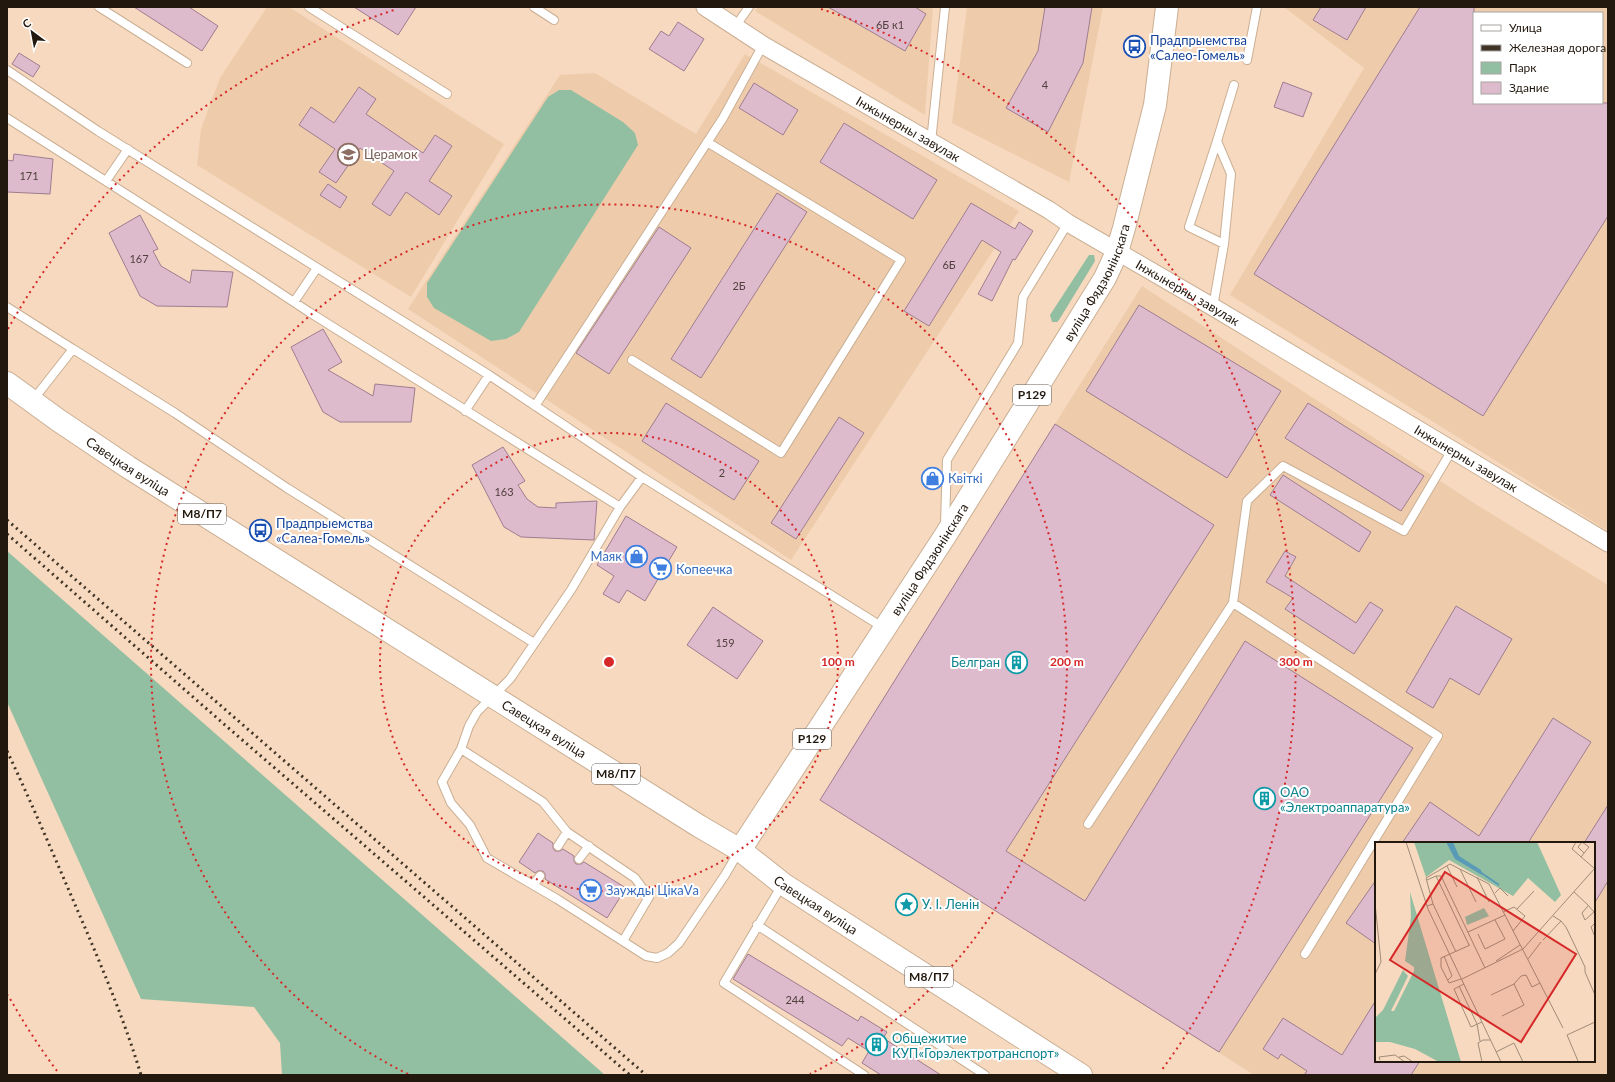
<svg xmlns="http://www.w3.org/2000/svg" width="1615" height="1082" font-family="Lato,sans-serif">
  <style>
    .built { fill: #eeccab; fill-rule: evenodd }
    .green { fill: #92bfa2 }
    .building { fill: #debacd; stroke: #9e7d90 }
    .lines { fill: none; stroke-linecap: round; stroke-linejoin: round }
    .service-casing { stroke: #caaf94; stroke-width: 10 }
    .minor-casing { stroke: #caaf94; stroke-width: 19 }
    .primary-casing { stroke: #caaf94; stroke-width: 24 }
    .service { stroke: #fff; stroke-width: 8 }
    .minor { stroke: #fff; stroke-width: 17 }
    .primary { stroke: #fff; stroke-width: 22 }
    .rail { stroke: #403427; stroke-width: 3; stroke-dasharray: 2 4; stroke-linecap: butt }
    .ring { fill: none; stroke: #d62828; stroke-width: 2; stroke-dasharray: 2 4 }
    .labels { text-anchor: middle; stroke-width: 4; stroke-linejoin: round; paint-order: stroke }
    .number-label { font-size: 11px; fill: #51403e }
    .shield { fill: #fff; stroke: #645d56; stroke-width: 1 }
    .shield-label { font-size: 12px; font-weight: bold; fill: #22180e }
    .transit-label { font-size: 13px; fill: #164399; stroke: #fff; text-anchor: start }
    .street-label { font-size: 13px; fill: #22180e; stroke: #fff }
    .education-label { font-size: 13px; fill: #785e54; stroke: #fff; text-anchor: start }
    .shop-label { font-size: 13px; fill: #366cbe; stroke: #fff; text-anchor: start }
    .culture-label { font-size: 13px; fill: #0d838f; stroke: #fff; text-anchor: start }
    .inset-river { fill: none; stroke: #599ab6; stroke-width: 2 }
    .inset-road { fill: none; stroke: #a18c78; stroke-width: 1 }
    .view { fill: #d62828; fill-opacity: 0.15; stroke: #d62828; stroke-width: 2 }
    .inset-edge { fill: none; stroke: #22180e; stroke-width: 2 }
    .centre { fill: #d62828; stroke: #fff; stroke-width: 2 }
    .ring-label { font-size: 12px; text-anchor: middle; font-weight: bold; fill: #d62828; stroke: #fff; stroke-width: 4; stroke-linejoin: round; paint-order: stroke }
  </style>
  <rect width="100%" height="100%" fill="#f6d9be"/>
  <path class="built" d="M267,7H289L504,144L411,297L197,165L201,129L220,78Z
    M758,7H933L925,115L755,11Z
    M967,7H1103L1069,182L952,123Z
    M1284,7H1608V531L1230,295L1364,68ZM1474,13H1602V103H1474Z
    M745,54L1019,211L791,560L408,309L560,75L595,73L696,134Z
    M1142,286L1477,505L1608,585V1075H1254L973,896L1006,851L1213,525L1055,424ZM1376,843H1594V1061H1376Z"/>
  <path class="green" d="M559,90H571L623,122L635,133L638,145L519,332L506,339L491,341L434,308L427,297V283L548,97Z
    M1089,255H1094L1095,261L1059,320L1057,322H1052L1050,315Z
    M7,551L605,1075H282L280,1043L254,1007L141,999L7,702Z"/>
  <path class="building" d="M134,7H189L218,26L202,51Z
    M354,7H416L398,35Z
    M828,7H915L926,14L905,51Z
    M1045,7H1092L1083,63L1048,132L1006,108L1038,51Z
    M1321,7H1366L1347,40L1313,20Z
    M1420,7H1474V103H1608V216L1483,416L1254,274Z
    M678,22L704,39L684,71L649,49L661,31L669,36Z
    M19,53L40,66L33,77L12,64Z
    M1283,82L1312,93L1303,117L1274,107Z
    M754,83L798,110L783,135L739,108Z
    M359,87L376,99L366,114L423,153L435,135L452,146L429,181L452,196L439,215L406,192L390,216L372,204L394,171L360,148L336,183L319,172L335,149L299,125L311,107L334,123Z
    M844,123L937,180L913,219L820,162Z
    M14,154L53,159L50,194L7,192V160L13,161Z
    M328,184L347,197L340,208L320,195Z
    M777,193L807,212L701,378L671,359Z
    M971,203L1015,229L1019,222L1033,231L1015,260L1013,259L992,301L978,294L1001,252L982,240L929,326L904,311Z
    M140,215L158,249L153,251L161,266L190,283L192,270L233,272L227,307L157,306L140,296L109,233Z
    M659,227L691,248L609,374L576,353Z
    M1139,305L1281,391L1227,478L1086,391Z
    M323,329L342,362L328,370L373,396L375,384L415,388L411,422H340L323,412L291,347Z
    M666,403L759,461L734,500L642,441Z
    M1308,403L1424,476L1401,511L1285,438Z
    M839,417L864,433L796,539L771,523Z
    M1055,424L1214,525L1006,851L1085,901L1245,641L1413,748L1219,1052L820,800Z
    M503,447L525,481L518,485L527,499L538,507L556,508V503L597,501L594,540L521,537L504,527L472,465Z
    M1283,475L1371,532L1359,552L1270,495Z
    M626,516L677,547L645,601L627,590L619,603L603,594L614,576L597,565Z
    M1285,551L1296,557L1285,576L1356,623L1370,602L1383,610L1354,654L1285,609L1293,598L1266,582Z
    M1456,606L1512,639L1479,695L1450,678L1433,708L1406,692Z
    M713,607L763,641L737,679L687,645Z
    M1553,718L1591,742L1528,843H1402L1430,802L1479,836Z
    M1608,805V881L1594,904V843H1584Z
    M538,833L553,843V848L555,851H560L563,849L574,856V861L576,864H581L584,862L626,888L607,918L545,879V874L543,871H538L535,873L519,862Z
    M1376,880V944L1346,923Z
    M748,954L858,1021L861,1016L887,1032L883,1038L941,1075H881L862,1063L869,1051L848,1038L842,1046L733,979Z
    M1376,1000V1061H1420L1411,1075H1304L1307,1071L1281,1054L1278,1059L1263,1049L1283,1018L1342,1055Z"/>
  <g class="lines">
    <defs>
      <path id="service" d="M99,7L187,63
        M309,7L447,94
        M534,7L554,20
        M735,27L749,7
        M1247,60L1257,7
        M7,70L98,131L489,375L642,477L884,628
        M7,118L256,277L309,312L620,507
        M1217,141L1189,227L1224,244
        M931,142L945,7
        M106,181L128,149
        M294,302L317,268
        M7,307L73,349L33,400
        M1213,307L1224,244L1231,174L1217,141L1234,85
        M73,349L175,413L287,488L534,643
        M632,360L781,453L901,260L829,216L707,142
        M535,406L723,118L763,45
        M465,411L489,375
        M642,477L620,507L571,590L510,679L477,712L469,726L461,749L442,782L451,803L470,825L487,858L557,899L646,956L657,958L668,953L679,943L725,875L739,851
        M945,524L947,460L1018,343L1023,297L1068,223
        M1233,603L1438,736L1305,954
        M461,749L543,802L567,832L635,878L649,897L623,941
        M1088,824L1233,603L1247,501L1283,466L1404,531L1452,450
        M558,846L567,832
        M579,859L589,846
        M533,885L540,876
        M782,885L724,983L864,1075
        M757,925L985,1075"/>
      <g id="minor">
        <path id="s1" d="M705,7L763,45L1049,210L1068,223L1213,307L1608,543"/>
      </g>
      <g id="primary">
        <path id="s2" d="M7,383L58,420L128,467L699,826L740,850L783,884L1081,1075"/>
        <path id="s3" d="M740,850L945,536L1105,278L1117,252L1124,228L1155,105L1167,7"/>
      </g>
    </defs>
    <use href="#service" class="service-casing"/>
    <use href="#minor" class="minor-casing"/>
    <use href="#primary" class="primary-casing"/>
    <use href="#service" class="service"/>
    <use href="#minor" class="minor"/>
    <use href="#primary" class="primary"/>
    <path class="rail" d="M7,520L646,1075
      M7,534L225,725L630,1075
      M7,751C35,810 60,870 86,930C106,977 126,1025 141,1075"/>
  </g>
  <g class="ring">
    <circle cx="609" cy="662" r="229"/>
    <path d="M408 1074A458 458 0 1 1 810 1074"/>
    <path d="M57 1071A687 687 0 0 1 8 995M8 329A687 687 0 0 1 397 9M821 9A687 687 0 0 1 1161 1071"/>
  </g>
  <defs>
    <symbol id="bus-ring" viewBox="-11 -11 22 22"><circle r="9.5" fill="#fff" stroke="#1a4fb4" stroke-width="1.5"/><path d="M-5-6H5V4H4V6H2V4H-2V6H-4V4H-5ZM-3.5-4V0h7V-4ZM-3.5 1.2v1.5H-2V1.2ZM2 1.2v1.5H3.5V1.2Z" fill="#1a4fb4"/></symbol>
    <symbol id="school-ring" viewBox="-11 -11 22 22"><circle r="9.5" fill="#fff" stroke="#8d6e63" stroke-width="1.5"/><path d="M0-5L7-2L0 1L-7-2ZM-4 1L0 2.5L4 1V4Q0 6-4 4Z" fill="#8d6e63"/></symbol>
    <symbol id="shop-ring" viewBox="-11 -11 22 22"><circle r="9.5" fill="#fff" stroke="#3f7fe0" stroke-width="1.5"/><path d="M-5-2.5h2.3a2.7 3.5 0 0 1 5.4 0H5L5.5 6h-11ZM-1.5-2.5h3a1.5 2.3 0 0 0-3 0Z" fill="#3f7fe0"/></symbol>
    <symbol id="supermarket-ring" viewBox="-11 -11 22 22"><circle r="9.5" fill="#fff" stroke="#3f7fe0" stroke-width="1.5"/><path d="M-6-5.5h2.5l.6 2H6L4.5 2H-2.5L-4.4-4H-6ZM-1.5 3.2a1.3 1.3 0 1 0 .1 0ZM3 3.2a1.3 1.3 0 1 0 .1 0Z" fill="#3f7fe0"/></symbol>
    <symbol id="building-ring" viewBox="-11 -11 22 22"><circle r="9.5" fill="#fff" stroke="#0f9aa8" stroke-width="1.5"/><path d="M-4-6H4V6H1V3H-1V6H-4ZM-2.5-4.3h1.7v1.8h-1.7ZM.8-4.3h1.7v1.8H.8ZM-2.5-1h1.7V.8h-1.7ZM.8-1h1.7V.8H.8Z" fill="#0f9aa8"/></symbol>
    <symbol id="sight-ring" viewBox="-11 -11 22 22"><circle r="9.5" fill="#fff" stroke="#0f9aa8" stroke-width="1.5"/><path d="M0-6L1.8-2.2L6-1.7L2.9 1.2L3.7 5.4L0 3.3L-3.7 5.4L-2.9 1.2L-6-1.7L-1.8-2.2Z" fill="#0f9aa8"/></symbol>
  </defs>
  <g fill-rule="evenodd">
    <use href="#bus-ring" x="1122" y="34" width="25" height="25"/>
    <use href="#school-ring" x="336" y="142" width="25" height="25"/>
    <use href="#shop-ring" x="920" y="466" width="25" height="25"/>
    <use href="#bus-ring" x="248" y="518" width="25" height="25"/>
    <use href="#shop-ring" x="624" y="544" width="25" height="25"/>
    <use href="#supermarket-ring" x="648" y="556" width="25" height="25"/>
    <use href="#building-ring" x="1004" y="650" width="25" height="25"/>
    <use href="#building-ring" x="1252" y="786" width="25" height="25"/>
    <use href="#supermarket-ring" x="578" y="878" width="25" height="25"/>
    <use href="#sight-ring" x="894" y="892" width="25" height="25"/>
    <use href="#building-ring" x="864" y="1032" width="25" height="25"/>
  </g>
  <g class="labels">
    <g class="number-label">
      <text x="890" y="29">6Б к1</text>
      <text x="1045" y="89">4</text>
      <text x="29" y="180">171</text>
      <text x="139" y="263">167</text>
      <text x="949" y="269">6Б</text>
      <text x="739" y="290">2Б</text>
      <text x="722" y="477">2</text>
      <text x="504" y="496">163</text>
      <text x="725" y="647">159</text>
      <text x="795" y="1004">244</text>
    </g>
    <g class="shield">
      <rect x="1013" y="385" width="38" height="20" rx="3"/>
      <rect x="178" y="504" width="48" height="20" rx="3"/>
      <rect x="793" y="729" width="38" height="20" rx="3"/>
      <rect x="592" y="764" width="48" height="20" rx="3"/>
      <rect x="905" y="967" width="48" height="20" rx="3"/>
    </g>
    <g class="shield-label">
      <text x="1032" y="399">Р129</text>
      <text x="202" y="518">М8/П7</text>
      <text x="812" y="743">Р129</text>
      <text x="616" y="778">М8/П7</text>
      <text x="929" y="981">М8/П7</text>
    </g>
    <g class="transit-label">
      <text x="1150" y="45">Прадпрыемства<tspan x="1150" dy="15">«Салео-Гомель»</tspan></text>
      <text x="276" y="528">Прадпрыемства<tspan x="276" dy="15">«Салеа-Гомель»</tspan></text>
    </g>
    <g class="street-label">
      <text dy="5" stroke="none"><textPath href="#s1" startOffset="237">Інжынерны завулак</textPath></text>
      <text dy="5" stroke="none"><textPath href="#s3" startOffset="671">вуліца Фядзюнінскага</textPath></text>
      <text dy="5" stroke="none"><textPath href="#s1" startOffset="561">Інжынерны завулак</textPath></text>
      <text dy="5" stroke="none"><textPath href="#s1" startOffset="885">Інжынерны завулак</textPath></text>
      <text dy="5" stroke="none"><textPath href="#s2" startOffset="147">Савецкая вуліца</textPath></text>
      <text dy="5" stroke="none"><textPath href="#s3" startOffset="347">вуліца Фядзюнінскага</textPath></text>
      <text dy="5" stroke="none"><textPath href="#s2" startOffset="639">Савецкая вуліца</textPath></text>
      <text dy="5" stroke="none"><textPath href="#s2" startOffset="963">Савецкая вуліца</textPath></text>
    </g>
    <g class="education-label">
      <text x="364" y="159">Церамок</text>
    </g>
    <g class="shop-label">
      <text x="948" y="483">Квіткі</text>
      <text x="622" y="561" text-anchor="end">Маяк</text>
      <text x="676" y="574">Копеечка</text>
      <text x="606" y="895">Заужды ЦікаVа</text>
    </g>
    <g class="culture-label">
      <text x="1000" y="667" text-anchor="end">Белгран</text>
      <text x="1280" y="797">ОАО<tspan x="1280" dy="15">«Электроаппаратура»</tspan></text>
      <text x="922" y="909">У. І. Ленін</text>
      <text x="892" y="1043">Общежитие<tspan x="892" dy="15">КУП«Горэлектротранспорт»</tspan></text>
    </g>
  </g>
  <g transform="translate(1375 842)">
    <rect width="220" height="220" fill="#f6d9be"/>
    <path d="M39,0H162L186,53L180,60L153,36L138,54L74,18L51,35ZM35,50L86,220H64L40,207L15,200H0V176L8,168L28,128L33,134L16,169H19L39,129V125L30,119L36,75ZM109,66L114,74L92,83L90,75Z" fill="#92bfa2"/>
    <path d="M71,0H78L84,14L106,28L107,33L80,17Z" fill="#599ab6"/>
    <path class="inset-river" d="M105,30L124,43"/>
    <path class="inset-road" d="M31,0L53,67L126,220M201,0L197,7L220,27M207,0L203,5L209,11M206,15L214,5L207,0M72,24L82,45M85,27L101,60M61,34H66L110,126M102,35L114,60M52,38L61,34L94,103M199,50L212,62L219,70L210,78L207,71L213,64M120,51L125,46L133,54M0,61L6,120L0,132M58,62L81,110M52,64L58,62L51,36L75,22L114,42L188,186M142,67L159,49M128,70L139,65L150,74L138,89M186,79L191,85L210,125V130L220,153M220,81L216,85L220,95M93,90L130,73M103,92L110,107L130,97L120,78M168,98L186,79L178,74M69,114L77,134L73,138M153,117L166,100M121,119L145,103M86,137L74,141L66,125V116L95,103M87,137L148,107L220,26M89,142L79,147L96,185L107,180M84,144L102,182L105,199M116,153L139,142L146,134L151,133L157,145L165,141M127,174L149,163L139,142M121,210L139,201L148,220M24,215L29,214L38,220M5,218L4,215L20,213L30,220M203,219L192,193L220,180M107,220L103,201L108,198H115"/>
    <path class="view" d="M70,30L201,112L146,200L15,118Z"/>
    <rect width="220" height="220" class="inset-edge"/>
  </g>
  <circle cx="609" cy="662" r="6" class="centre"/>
  <g class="ring-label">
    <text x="838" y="666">100 m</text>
    <text x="1067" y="666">200 m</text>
    <text x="1296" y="666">300 m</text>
  </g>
  <rect width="1615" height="1082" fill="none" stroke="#22180e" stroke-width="16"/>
  <rect x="1473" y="12" width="130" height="92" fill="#ffffff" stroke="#a7a39f"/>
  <rect x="1481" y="25" width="20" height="6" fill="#ffffff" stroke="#a7a39f"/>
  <text x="1509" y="32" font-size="12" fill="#22180e">Улица</text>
  <rect x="1481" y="45" width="20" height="6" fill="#403427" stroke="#a7a39f"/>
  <text x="1509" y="52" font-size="12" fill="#22180e">Железная дорога</text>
  <rect x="1481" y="62" width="20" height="12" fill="#92bfa2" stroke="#a7a39f"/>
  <text x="1509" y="72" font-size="12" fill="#22180e">Парк</text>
  <rect x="1481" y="82" width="20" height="12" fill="#debacd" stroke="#a7a39f"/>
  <text x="1509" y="92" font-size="12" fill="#22180e">Здание</text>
  <g transform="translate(32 32) rotate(328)" stroke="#ffffff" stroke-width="3" paint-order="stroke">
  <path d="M0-3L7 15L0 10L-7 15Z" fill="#22180e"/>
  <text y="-6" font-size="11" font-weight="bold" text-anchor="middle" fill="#22180e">С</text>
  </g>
</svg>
